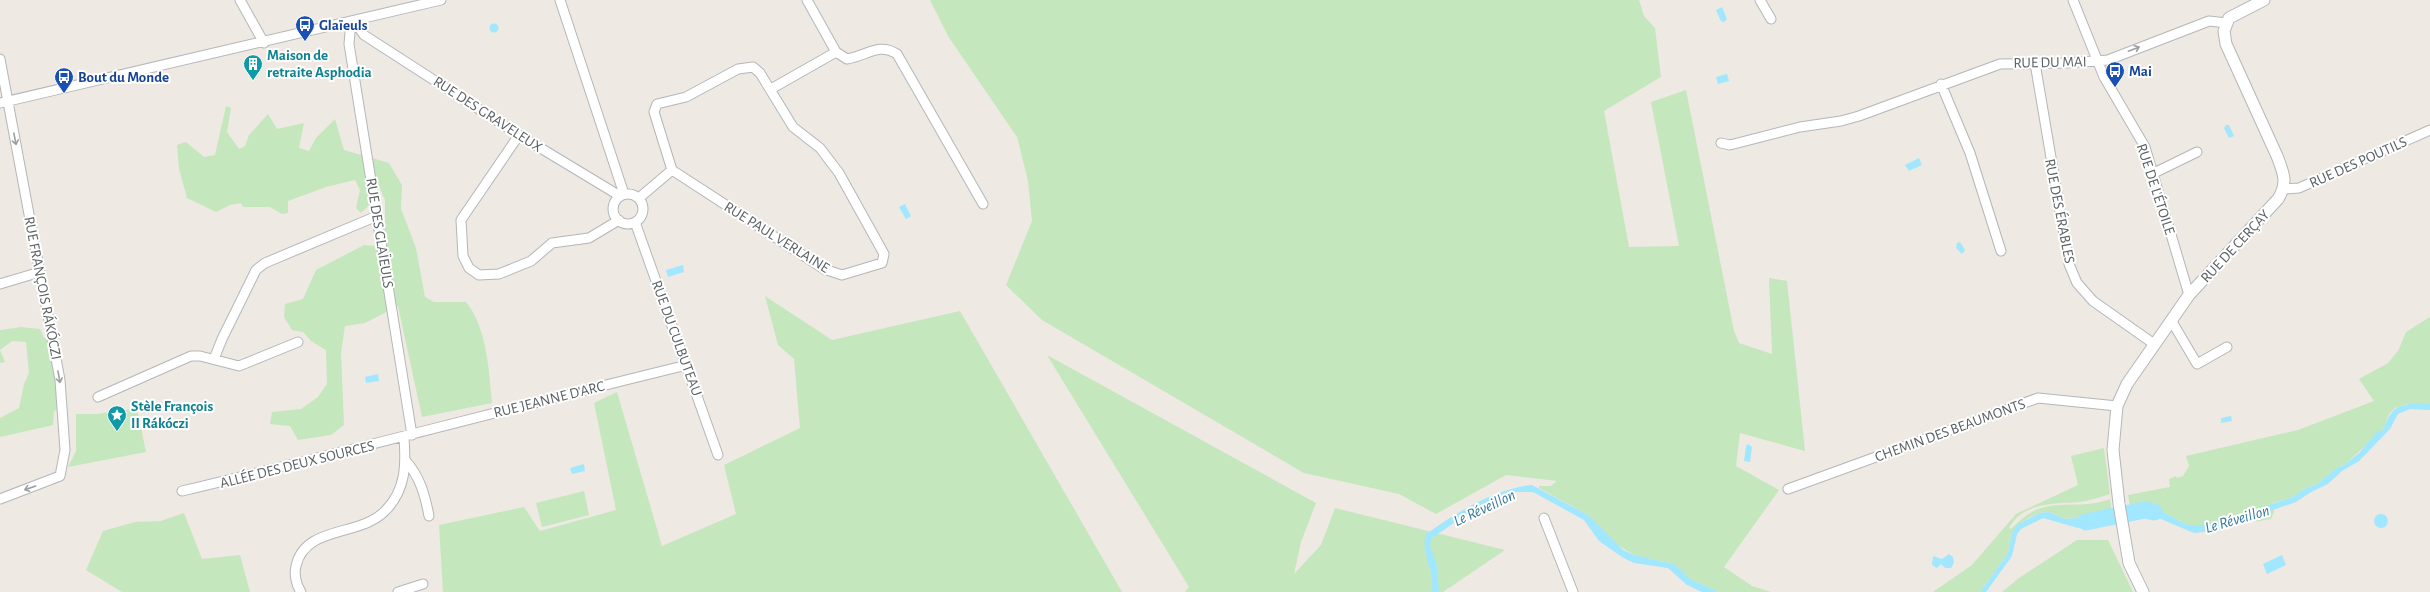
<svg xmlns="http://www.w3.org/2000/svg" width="2430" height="592" font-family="'Alegreya Sans',sans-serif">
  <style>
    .green { fill: #c5e7bd }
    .water { fill: #a1e7ff }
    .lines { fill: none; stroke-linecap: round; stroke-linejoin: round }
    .river { stroke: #a1e7ff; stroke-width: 17 }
    .minor-casing { stroke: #b3b7ba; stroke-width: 11 }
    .tertiary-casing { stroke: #b3b7ba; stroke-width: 13 }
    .minor { stroke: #fff; stroke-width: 9 }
    .tertiary { stroke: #fff; stroke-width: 11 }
    .oneway { stroke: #9ca0a2 }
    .labels { text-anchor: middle; stroke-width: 4; stroke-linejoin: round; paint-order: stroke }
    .transit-label { font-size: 15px; font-weight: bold; fill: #164399; stroke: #fff; text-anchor: start }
    .culture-label { font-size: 15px; font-weight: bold; fill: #0d838f; stroke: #fff; text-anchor: start }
    .street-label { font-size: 15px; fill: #5a6064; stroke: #fff }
    .water-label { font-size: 16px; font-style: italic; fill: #34789a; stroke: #fff }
  </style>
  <rect width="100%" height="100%" fill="#eee9e2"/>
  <path class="green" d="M930,0H1639L1644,16L1655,28L1661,77L1604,111L1629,247L1679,246L1651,102L1686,90L1734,331L1739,343L1772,354L1769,278L1787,281L1805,451L1740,433L1736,466L1779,490L1724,567L1752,586L1771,592H1719L1690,579L1673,564L1634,555L1612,542L1588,515L1539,488V486H1551L1557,481L1506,475L1436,514L1399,494L1304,473L1042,320L1006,285L1032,221L1028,181L1017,137L948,36Z
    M226,106L231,108L227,132L239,149L245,146L249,135L268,114L277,129L304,123L299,148L309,151L316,138L335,119L344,150L389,163L402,185L401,209L416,248L425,297L434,302H466C487,327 489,372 492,403L422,417L398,306L365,323L345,326L341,353L344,425L331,435L298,440L290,426L270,424L272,412L301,409L318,397L327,384L326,350L311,341L303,332L292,330L284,317L285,304L303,299L316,270L364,245L385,247V200L375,176L370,179L371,203L361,213L356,208L360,190L355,180L326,187L288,201V213L282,214L270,207H243L241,203L230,205L216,212L187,198L179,169L177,145L186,142L204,157L215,155Z
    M765,296L832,340L960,311L1122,592H443L439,525L524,507L540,531L616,510L594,403L617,392L662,546L736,514L724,465L800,428L794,359L778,345Z
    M2430,317V404H2407L2395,408L2389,414L2383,430L2344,465L2336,468L2319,483L2304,489L2293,497L2273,503L2274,512L2271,519L2253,522L2252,510L2227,519L2215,529C2206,527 2198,527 2190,525C2171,520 2150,498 2131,512L2128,495L2170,487L2169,479L2176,476L2177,478L2183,476L2189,466L2186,456L2298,430L2374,401L2359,379L2388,363L2398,351L2406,332Z
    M21,327L40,329L44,338L57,339L65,406L54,411L53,425L0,437V418L19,408L24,384L29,373L26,342L12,341L0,350L5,362L0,363V330Z
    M1047,355L1316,503L1301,542L1294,574L1321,545L1335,508L1505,550L1443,592H1185L1189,587Z
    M137,408L146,452L68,467L76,451V414H97Z
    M2104,448L2110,494C2100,497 2089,501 2079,502C2054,504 2023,502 2009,528L2011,529C2020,520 2031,510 2045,507C2066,502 2088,508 2110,499L2112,512H2109V515L2065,519L2049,512L2039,513L2030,517L2017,526L2012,533L2008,553L1980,592H1933L1972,565L2016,514L2078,485L2071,456Z
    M584,491L589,515L542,527L536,503Z
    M184,513L202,559L240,555L250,592H122L86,570L103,531L135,522L161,521Z
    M2077,540H2108L2133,592H2002L2019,578Z"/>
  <path class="water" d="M1722,7L1727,19L1724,22L1721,21L1716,10Z
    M489.5 28a4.5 4.5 0 1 1 9 0a4.5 4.5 0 1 1-9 0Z
    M1727,74L1729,81L1718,84L1716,77Z
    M2226,125H2229L2234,136L2229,138L2224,128Z
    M1919,158L1922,165L1909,171L1905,165Z
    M905,204L911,216L906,219L899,207Z
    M1960,242L1965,250L1962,254L1956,248L1957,243Z
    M683,265L684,272L668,277L666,270Z
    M378,374L379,381L366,383L365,377Z
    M2420,403L2430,404V410L2410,409L2398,414L2390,429L2359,461L2342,471L2328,484L2311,492L2296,502L2211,531L2194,533L2149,514L2132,516L2131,512C2152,497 2170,520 2190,525C2211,529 2269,504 2293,497L2304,489L2319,483L2336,468L2344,465L2359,453L2377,432L2383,430C2392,407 2396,405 2420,403Z
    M2231,416L2232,421L2221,423V418Z
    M1748,444L1752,447L1750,462L1744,461L1746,446Z
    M584,464L585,471L572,474L570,468Z
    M1532,485L1588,515L1623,550L1634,555L1674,564L1690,579L1719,592H1702L1687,585L1668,568L1634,563L1622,557L1599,541L1584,520L1533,492H1516L1470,512L1432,538L1430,545L1437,566L1439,592H1432C1435,568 1420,555 1426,534C1456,513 1496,488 1532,485Z
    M2049,512L2065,519L2109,515V520L2078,528L2043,518L2021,529L2017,534L2012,556L1986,592H1980L2008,553L2012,533L2017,525L2039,513Z
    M2374 521a7 7 0 1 1 14 0a7 7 0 1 1-14 0Z
    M1949,554L1953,557L1954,563L1951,568H1945L1941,564L1937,568L1932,565L1933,556L1942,559Z
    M2282,555L2286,565L2267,574L2263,564Z"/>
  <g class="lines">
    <path class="river" d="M2086,522L2145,510L2154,512"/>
    <defs>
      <path id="minor" d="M240,0L264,43
        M560,0L624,194
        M807,0L836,52L847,59C867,56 878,42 897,54L983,204
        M1760,0L1771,19
        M2073,0L2104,77L2145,147L2189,295
        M359,28L364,35L519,135L620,196
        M350,32L349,44L412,435
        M0,59L60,380L65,450L60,476L0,499
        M2035,63L2069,264L2077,283L2093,301L2154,344
        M1941,84L1970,153L2001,251
        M771,89L836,52
        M0,103L441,0
        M519,135L461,220L463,256L469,268L479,275L499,274L531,261L552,243L589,238L619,220
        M1721,143L1730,145L1800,127L1841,121L1859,116L2000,64L2066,63L2108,60L2209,21L2227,23
        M2152,174L2197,152
        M2284,189L2299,188L2430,130
        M613 209a15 15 0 1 1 30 0a15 15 0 1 1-30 0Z
        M639,198L672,170L654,112L657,104L686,97L738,69L753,67L760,73L793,127L820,148L839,173L884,254L882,263L842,275L824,269L672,170
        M635,222L718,455
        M0,284L40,272
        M2171,320L2197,364L2227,347
        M214,359L222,339L256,270L265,263L377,216
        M98,397L191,356H200L239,366L298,342
        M406,461C420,477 425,495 429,516
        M1788,489L2038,398L2117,406
        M182,491C351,451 518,406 687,365
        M1544,518L1573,592
        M301,592C296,585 294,574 296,566C305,525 360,537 385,511C406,490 406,465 404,438
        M398,592L423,584"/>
      <path id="tertiary" d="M2143,592L2129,563L2119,504L2113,450L2117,406L2127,384L2189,295L2278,199C2288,183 2284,174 2277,156L2226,44L2224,31L2229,18L2264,0"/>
    </defs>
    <use href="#minor" class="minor-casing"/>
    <use href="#tertiary" class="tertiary-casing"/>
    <use href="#minor" class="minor"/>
    <use href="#tertiary" class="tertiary"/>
  </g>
  <defs><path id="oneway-shaft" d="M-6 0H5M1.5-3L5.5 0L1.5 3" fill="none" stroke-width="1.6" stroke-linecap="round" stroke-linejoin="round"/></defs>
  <g class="oneway">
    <use href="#oneway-shaft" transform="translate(2134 49) rotate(-21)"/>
    <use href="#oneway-shaft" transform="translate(15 139) rotate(79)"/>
    <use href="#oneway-shaft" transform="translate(59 377) rotate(80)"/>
    <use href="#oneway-shaft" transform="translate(30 488) rotate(161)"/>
  </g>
  <defs>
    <symbol id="bus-pin" viewBox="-11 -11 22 30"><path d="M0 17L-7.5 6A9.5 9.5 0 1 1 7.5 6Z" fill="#1a4fb4" stroke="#fff"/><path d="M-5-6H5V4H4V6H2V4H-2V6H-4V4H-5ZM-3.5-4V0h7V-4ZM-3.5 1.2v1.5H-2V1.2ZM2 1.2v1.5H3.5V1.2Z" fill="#fff"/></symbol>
    <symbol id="building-pin" viewBox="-11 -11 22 30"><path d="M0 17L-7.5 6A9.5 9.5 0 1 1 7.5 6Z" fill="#0f9aa8" stroke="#fff"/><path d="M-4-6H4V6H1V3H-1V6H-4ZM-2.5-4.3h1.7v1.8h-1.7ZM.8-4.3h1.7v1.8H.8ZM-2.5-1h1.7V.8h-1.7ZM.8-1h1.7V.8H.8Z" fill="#fff"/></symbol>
    <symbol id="sight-pin" viewBox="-11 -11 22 30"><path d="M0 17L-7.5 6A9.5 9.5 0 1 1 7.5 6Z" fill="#0f9aa8" stroke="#fff"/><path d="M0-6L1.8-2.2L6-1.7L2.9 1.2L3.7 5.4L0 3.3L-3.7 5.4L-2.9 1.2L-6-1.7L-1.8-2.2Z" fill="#fff"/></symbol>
  </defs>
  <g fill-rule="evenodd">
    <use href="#bus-pin" x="294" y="14" width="22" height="30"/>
    <use href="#building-pin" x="242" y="53" width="22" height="30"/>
    <use href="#bus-pin" x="2104" y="60" width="22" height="30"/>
    <use href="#bus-pin" x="53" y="66" width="22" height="30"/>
    <use href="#sight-pin" x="106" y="404" width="22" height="30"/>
  </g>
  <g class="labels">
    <g class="transit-label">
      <text x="319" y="30">Glaïeuls</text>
      <text x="2129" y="76">Mai</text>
      <text x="78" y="82">Bout du Monde</text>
    </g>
    <g class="culture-label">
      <text x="267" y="60">Maison de<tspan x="267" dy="17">retraite Asphodia</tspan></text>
      <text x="131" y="411">Stèle François<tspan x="131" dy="17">II Rákóczi</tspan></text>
    </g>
    <g class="street-label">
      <text transform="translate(2050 62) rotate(-1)" y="5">RUE DU MAI</text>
      <text transform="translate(488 114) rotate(33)" y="5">RUE DES GRAVELEUX</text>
      <text transform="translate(2358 162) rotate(-24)" y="5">RUE DES POUTILS</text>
      <text transform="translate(2156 189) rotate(72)" y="5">RUE DE L'ÉTOILE</text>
      <text transform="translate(2060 211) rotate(79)" y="5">RUE DES ÉRABLES</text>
      <text transform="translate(380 233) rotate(81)" y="5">RUE DES GLAÏEULS</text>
      <text transform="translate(777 237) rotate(32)" y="5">RUE PAUL VERLAINE</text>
      <text transform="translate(2235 246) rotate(-47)" y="5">RUE DE CERÇAY</text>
      <text transform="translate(43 288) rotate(79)" y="5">RUE FRANÇOIS RÁKÓCZI</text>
      <text transform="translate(677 338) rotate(70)" y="5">RUE DU CULBUTEAU</text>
      <text transform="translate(549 399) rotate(-14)" y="5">RUE JEANNE D'ARC</text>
      <text transform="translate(1950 430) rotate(-20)" y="5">CHEMIN DES BEAUMONTS</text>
      <text transform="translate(297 464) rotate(-14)" y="5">ALLÉE DES DEUX SOURCES</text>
    </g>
    <g class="water-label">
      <text transform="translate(1484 507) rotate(-25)" y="6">Le Réveillon</text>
      <text transform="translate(2237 518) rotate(-16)" y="6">Le Réveillon</text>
    </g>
  </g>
</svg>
